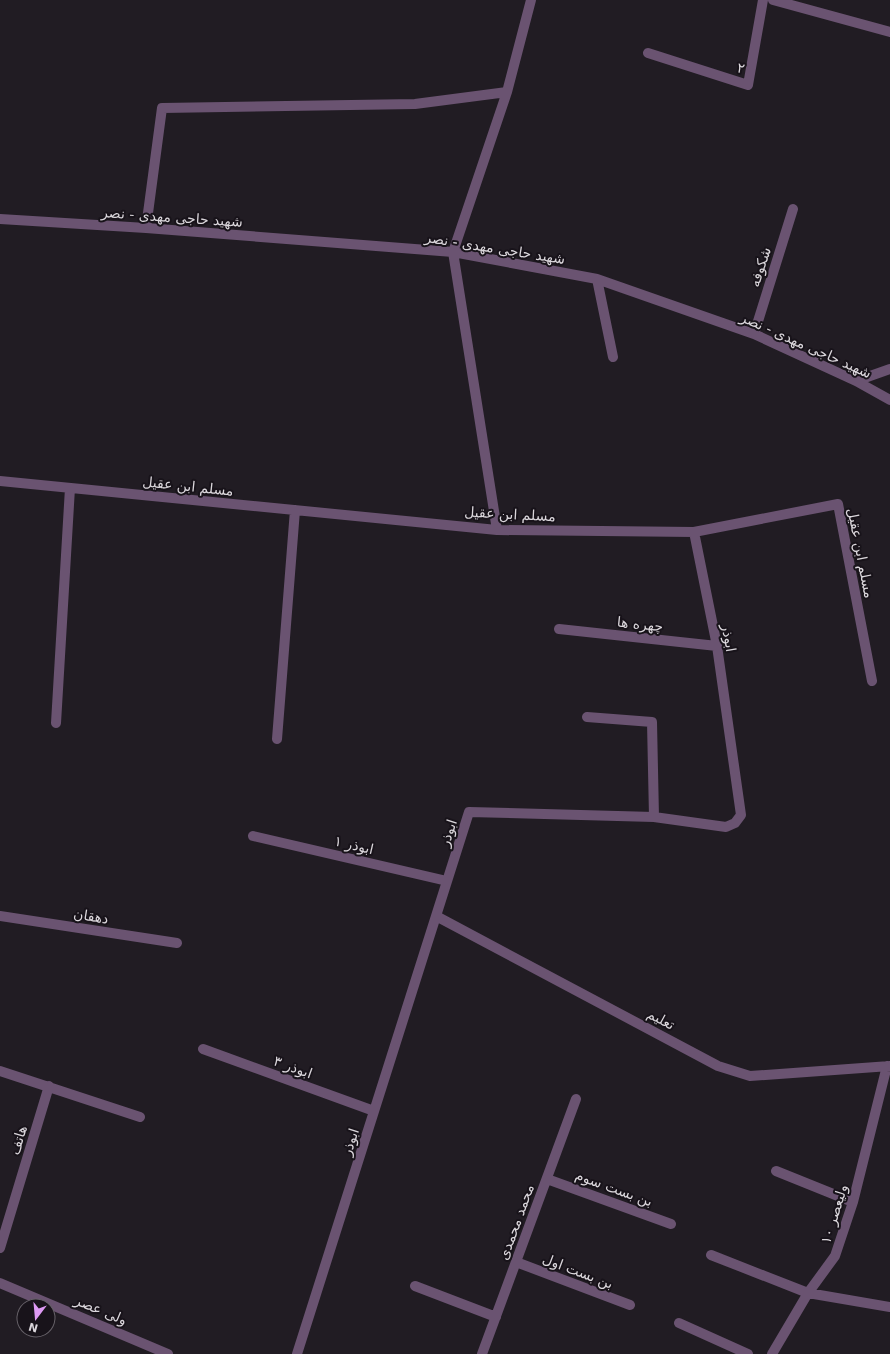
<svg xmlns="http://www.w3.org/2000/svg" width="890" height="1354" font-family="'DejaVu Sans',Vazirmatn,sans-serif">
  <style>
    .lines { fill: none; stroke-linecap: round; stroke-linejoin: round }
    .street { stroke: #6a5371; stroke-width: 10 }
    .labels { text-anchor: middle; stroke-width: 4; stroke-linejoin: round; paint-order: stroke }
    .street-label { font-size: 14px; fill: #dbd7dc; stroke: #18131a }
  </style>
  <rect width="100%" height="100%" fill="#211c23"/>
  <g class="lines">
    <path class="street" d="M773,0L890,32
      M648,53L748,85L763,0
      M0,219L146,228L453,252L597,279L754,334L856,381L890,400
      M146,228L162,108L415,104L507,92
      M597,279L613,357
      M754,334L793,209
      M856,381L890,369
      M0,481L497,530L694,532L838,504L872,681
      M497,530L453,252L507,92L531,0
      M559,629L717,646
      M587,717L652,722L654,817
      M56,723L70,488
      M277,739L295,510
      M253,836L447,881
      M0,916L177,943
      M436,916L718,1066L750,1076L890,1066
      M203,1049L374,1111
      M0,1071L140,1117
      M776,1171L853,1202
      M547,1179L671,1224
      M0,1248L49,1086
      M711,1255L808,1293L890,1307
      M516,1262L630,1305
      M0,1283L168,1354
      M415,1286L496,1317
      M679,1323L748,1354
      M297,1354L469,812L654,817L726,827L735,823L741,815L717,646L694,532
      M482,1354L576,1099
      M772,1354L808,1293L835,1256L853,1202L887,1066"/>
  </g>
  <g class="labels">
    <g class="street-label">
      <text transform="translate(741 68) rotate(12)" y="5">۲</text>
      <text transform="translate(172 217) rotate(4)" y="5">شهید حاجی مهدی - نصر</text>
      <text transform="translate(495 248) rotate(9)" y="5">شهید حاجی مهدی - نصر</text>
      <text transform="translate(760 267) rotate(-72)" y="5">شکوفه</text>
      <text transform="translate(806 345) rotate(24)" y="5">شهید حاجی مهدی - نصر</text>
      <text transform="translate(188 486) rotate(6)" y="5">مسلم ابن عقیل</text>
      <text transform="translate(510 514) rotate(3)" y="5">مسلم ابن عقیل</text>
      <text transform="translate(861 553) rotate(79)" y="5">مسلم ابن عقیل</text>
      <text transform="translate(640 624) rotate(6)" y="5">چهره ها</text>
      <text transform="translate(729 638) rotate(80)" y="5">ابوذر</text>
      <text transform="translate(448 833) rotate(-72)" y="5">ابوذر</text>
      <text transform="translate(354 845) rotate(13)" y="5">ابوذر ۱</text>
      <text transform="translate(91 916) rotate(9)" y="5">دهقان</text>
      <text transform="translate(661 1019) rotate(28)" y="5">تعلیم</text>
      <text transform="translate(293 1067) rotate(20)" y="5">ابوذر ۳</text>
      <text transform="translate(18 1140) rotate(-73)" y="5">هاتف</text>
      <text transform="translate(350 1142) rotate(-72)" y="5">ابوذر</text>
      <text transform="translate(614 1188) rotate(20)" y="5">بن بست سوم</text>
      <text transform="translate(834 1214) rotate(-73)" y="5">۱۰ ولیعصر</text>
      <text transform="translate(516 1222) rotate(-70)" y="5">محمد محمدی</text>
      <text transform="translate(578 1271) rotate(21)" y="5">بن بست اول</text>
      <text transform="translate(101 1310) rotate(23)" y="5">ولی عصر</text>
    </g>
  </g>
  <g transform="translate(36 1318) rotate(196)"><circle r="19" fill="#18131a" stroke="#666168"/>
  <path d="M0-3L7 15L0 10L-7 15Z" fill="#dd99f3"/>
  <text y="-6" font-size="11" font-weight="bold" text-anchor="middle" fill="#dbd7dc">N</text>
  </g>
</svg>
